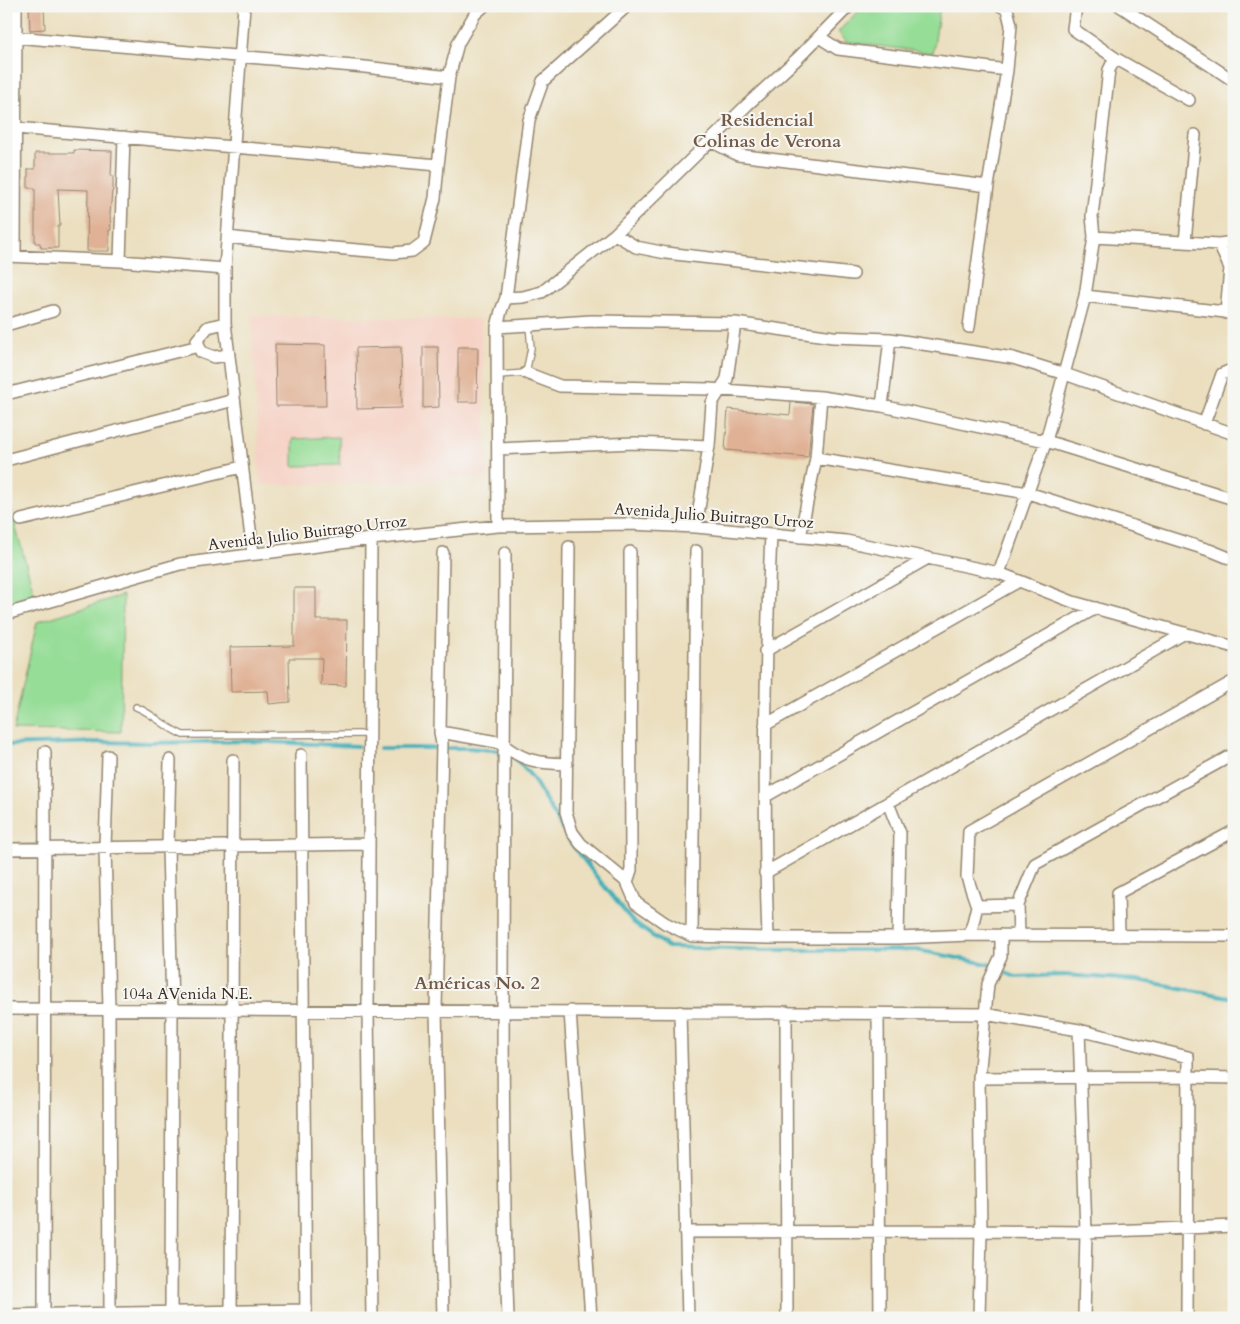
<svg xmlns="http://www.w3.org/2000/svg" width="1240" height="1324" font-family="Cardo,serif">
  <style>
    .built { fill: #f6d2c5 }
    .green { fill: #96dd97; stroke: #68845a }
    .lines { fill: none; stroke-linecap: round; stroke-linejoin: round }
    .stream { stroke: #3fafb9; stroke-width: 4 }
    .building { fill: #e0b194 }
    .lane-casing { stroke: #93846e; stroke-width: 8 }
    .street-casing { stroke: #93846e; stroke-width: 14 }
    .lane { stroke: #fff; stroke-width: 5.5 }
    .street { stroke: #fff; stroke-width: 11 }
    .labels { text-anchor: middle; stroke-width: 4; stroke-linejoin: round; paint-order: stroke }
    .street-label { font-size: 16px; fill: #3b2a1e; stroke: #f6f6f2 }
    .neighbourhood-label { font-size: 18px; font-weight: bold; fill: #755947; stroke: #f6f6f2 }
  </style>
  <rect width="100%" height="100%" fill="#f6f6f2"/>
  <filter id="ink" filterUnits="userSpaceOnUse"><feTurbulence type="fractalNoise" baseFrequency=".02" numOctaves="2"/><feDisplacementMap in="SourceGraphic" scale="10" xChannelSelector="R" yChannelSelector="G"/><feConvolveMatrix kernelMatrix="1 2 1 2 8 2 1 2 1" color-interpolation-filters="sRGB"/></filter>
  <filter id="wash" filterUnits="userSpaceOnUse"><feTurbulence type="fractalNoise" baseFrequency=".0096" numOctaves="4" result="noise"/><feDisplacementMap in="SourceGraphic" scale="20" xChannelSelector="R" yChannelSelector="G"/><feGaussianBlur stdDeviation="1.12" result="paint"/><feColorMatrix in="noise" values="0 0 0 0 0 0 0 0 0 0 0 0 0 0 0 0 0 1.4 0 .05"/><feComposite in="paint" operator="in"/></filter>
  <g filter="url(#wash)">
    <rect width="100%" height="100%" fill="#ebdfbf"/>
    <path class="built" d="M252,316L481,319L487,476L390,482L260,485Z"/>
    <path class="green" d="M863,6H940L933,53L847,42L838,32Z
      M339,437L340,465L293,466V439Z
      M6,493L35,596L6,605Z
      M123,595L121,732L13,730L37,622Z"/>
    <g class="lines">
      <path class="stream" d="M6,745L100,742L151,743L246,741L358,746
        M380,748H469L503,751
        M513,756L532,777L569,840L596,876L633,922L668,947L764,950H917L988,964L1001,971L1016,977L1064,975L1138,980L1234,998"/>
    </g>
    <g id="blocks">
      <path class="building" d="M29,6H44L45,29L30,30Z
        M74,150L112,151L111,176H113V191H112L110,214L111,230H109V251H87L88,190L58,189L60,226H58V248H41L40,243H35V188H28V169H35V153H74Z
        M275,344L325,345L326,406H276Z
        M401,347L402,408L357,409L356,348Z
        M423,347H438L439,407L423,408Z
        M458,347H478L477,402H458Z
        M791,402L813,404L808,457L725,450L728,409L790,415Z
        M294,588H316V620H347L346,686L321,685L322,658H289L290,702L269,704L268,691L231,692L230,647L294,646Z"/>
    </g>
  </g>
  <g filter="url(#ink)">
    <use href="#blocks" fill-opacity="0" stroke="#93846e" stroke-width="1"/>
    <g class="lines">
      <defs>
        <path id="lane" d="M498,375L526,373L531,348L529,325
          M136,707C154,714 164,727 183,735L369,734"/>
        <path id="street" d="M244,6L225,269V323L253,554
          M1076,6L1073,29L1115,58L1189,100
          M1120,6L1234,81
          M15,37L365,67L449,77
          M819,37L838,49L1007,70
          M16,128L438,165
          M711,141L738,155L988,186
          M615,234L636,247L666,253L853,274
          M228,237L286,244L394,253L412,251L424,242L435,198L438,165L449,77L458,43L475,14L484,6
          M1094,237L1092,216L1109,70L1115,58
          M1185,242L1195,135
          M1219,244L1230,268L1226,313
          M6,256L120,261L225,269
          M15,256L16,6
          M120,261L124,137
          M1085,296L1234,313
          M506,298L523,297L542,292L615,234L747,105L798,58L849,6
          M225,323L208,327L197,340L201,352L214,357L229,355
          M6,325L53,311
          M497,327L591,321L735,323L833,337L890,339L1013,358L1065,374L1234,434
          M969,327L988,186L1007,70L1011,25L1007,9L1001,6
          M526,373L560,386L709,389L821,397L882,406L1046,441L1234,499
          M6,394L199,346
          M882,406L890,339
          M1204,424L1222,374L1229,371L1234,372
          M498,449L634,443L709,446
          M816,458L1028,493L1212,551L1234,560
          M6,460L234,400
          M21,520L242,467
          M498,526L497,327L501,311L506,298L529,120L543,81L627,6
          M696,527L709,446L712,403L727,379L735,323
          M800,537L816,458L821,397
          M371,539L368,1010L372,1318
          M569,547L566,812L572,832L581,844L627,882L636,903L665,923L692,936L768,938H898L970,935L1234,936
          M505,553C505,808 499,1063 508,1318
          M999,573L1046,441L1085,296L1094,237L1219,244L1234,242
          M6,614L180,564L371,539L498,526L630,524L696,527L846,541L999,573L1073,602L1234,647
          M765,651L928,558
          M765,725L1019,581
          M440,732L497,742C505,745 509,750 517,754C532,763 550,763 567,764
          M301,755L306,1318
          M108,756L105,847L109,1009L110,1318
          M170,760L168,846L172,1009L171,1318
          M766,796L1096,608
          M888,803L900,833L898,938
          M6,849L369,844
          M765,873L1185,633
          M627,882L631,870L630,552
          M977,906L967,877L969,831L1234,681
          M970,935L977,906L1018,905
          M1019,935L1018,905L1035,864L1234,754
          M692,936L696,551
          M1119,936L1118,893L1234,831
          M768,938C763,803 765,668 771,534
          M6,1009L984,1014L1079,1030L1188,1057L1187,1318
          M570,1011L591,1318
          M680,1012L688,1318
          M786,1012L787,1318
          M878,1013L880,1318
          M1079,1030L1086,1232L1084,1318
          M979,1078L1189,1077L1234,1078
          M685,1232L981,1231L1086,1232L1234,1226
          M6,1315L306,1310
          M44,1318L45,752
          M231,1318L233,760
          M443,1318L436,1010L442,744L440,732L443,553
          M979,1318L981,1231L979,1078L988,984L1001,956V935"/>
      </defs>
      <use href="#lane" class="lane-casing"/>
      <use href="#street" class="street-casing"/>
      <use href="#lane" class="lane"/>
      <use href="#street" class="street"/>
    </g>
  </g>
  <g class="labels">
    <g class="street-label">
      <text transform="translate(714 515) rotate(4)" y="6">Avenida Julio Buitrago Urroz</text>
      <text transform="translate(307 532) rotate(-7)" y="6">Avenida Julio Buitrago Urroz</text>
      <text x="187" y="999">104a AVenida N.E.</text>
    </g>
    <g class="neighbourhood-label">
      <text x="767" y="126">Residencial<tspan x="767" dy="21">Colinas de Verona</tspan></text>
      <text x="477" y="989">Américas No. 2</text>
    </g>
  </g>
  <rect width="1240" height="1324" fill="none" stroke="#f6f6f2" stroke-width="25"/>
</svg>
